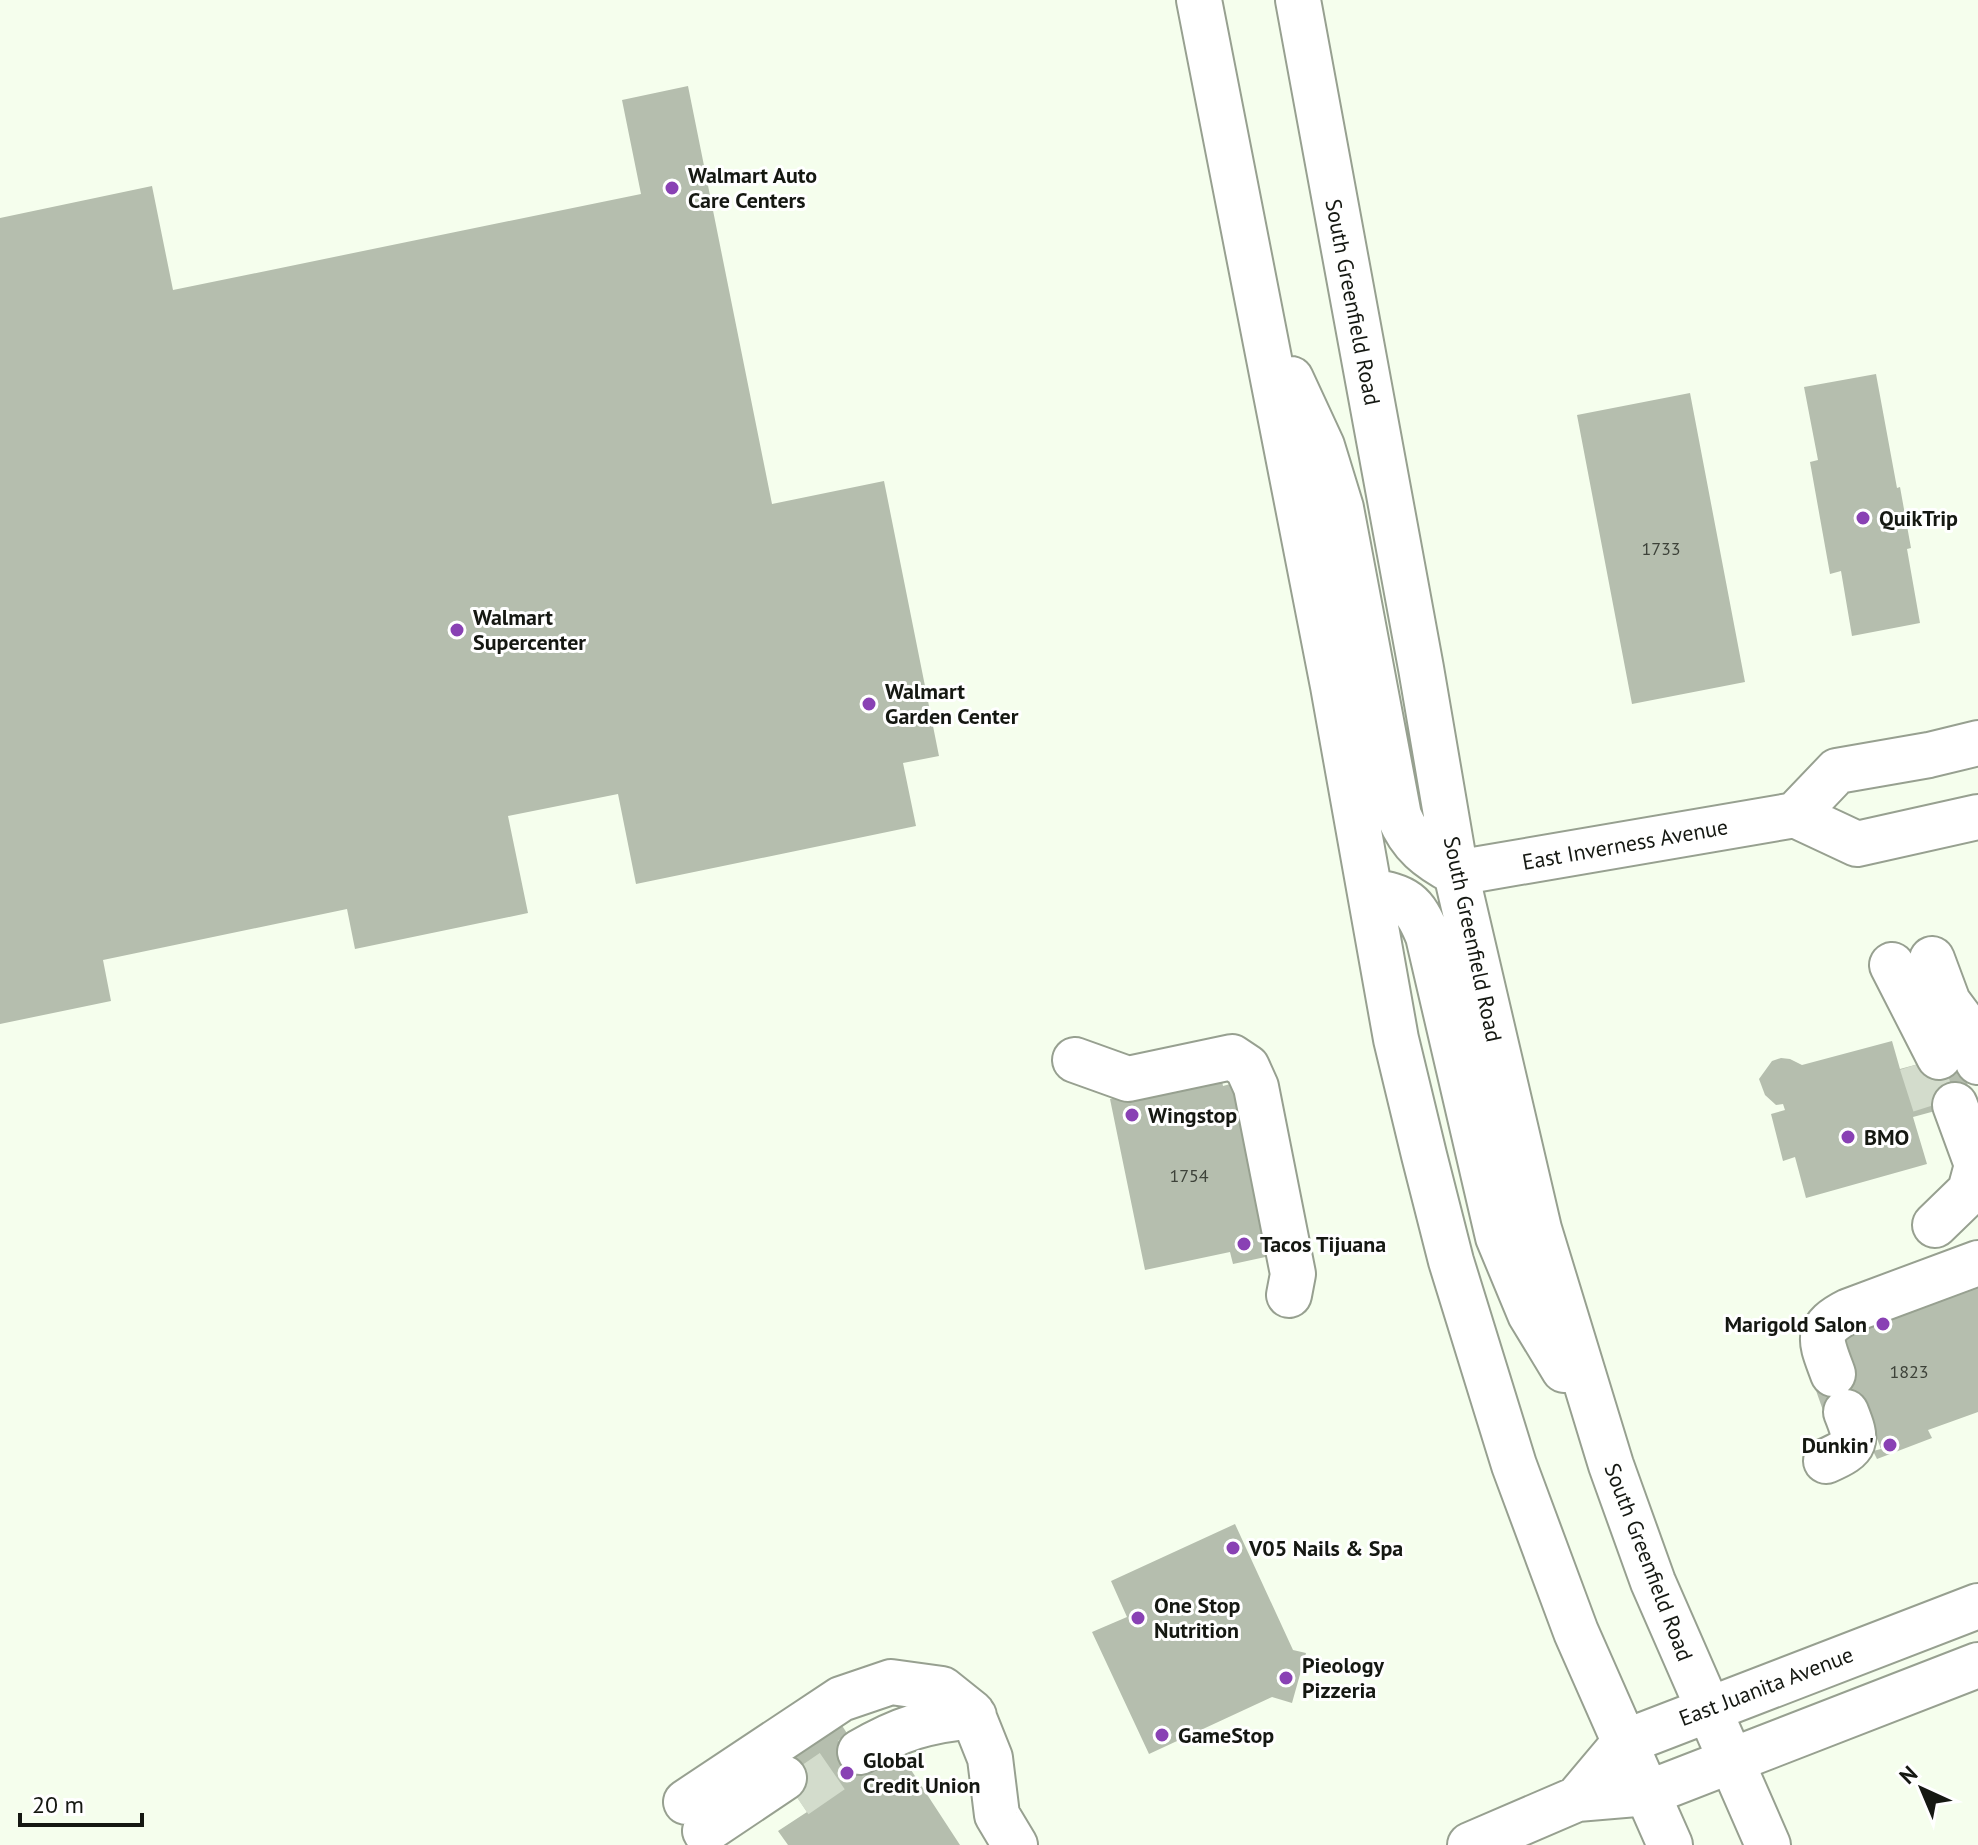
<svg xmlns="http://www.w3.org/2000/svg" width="1978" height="1845" font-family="'PT Sans',sans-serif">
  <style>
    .building { fill: #b5beae }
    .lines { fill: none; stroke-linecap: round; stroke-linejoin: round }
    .minor-tunnel { stroke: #d3dccc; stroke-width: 44; stroke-dasharray: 44 22; stroke-linecap: butt }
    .minor-casing { stroke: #97a090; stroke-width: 48 }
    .major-casing { stroke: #97a090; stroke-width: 48 }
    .minor { stroke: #fff; stroke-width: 44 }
    .major { stroke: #fff; stroke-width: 44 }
    .poi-dot { fill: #8941b4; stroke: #fff; stroke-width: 3 }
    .labels { text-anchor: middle; stroke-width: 6; stroke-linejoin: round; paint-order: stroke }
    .number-label { font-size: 18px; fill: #3d4239 }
    .poi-label { font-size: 22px; font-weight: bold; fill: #151812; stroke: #fff; text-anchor: start }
    .street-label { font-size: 22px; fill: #151812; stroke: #fff }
  </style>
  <rect width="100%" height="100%" fill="#f5feed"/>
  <path class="building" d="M688,86L772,504L884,481L939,756L903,763L916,826L636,884L618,794L508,816L528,913L355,949L347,909L103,960L111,1001L0,1024V218L152,186L173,290L641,194L622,100Z
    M1876,374L1897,488L1900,487L1911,548L1907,549L1920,623L1852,636L1841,571L1830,574L1810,462L1818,460L1804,387Z
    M1690,393L1745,682L1632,704L1577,415Z
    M1892,1041L1900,1069L1959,1053L1972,1101L1913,1117L1927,1164L1806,1198L1795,1157L1783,1161L1771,1114L1785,1110L1783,1104L1776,1105L1765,1095L1759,1079L1772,1061L1781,1058L1790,1059L1802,1065Z
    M1221,1076L1223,1086L1234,1083L1270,1256L1233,1264L1230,1252L1145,1270L1110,1099Z
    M1978,1280V1412L1928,1430L1932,1438L1877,1459L1873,1451L1881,1449L1864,1405L1826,1419L1813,1382L1837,1343L1847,1339L1844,1331Z
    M1235,1524L1293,1650L1306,1653L1292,1703L1272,1697L1149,1754L1092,1632L1127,1617L1111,1581Z
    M832,1710L870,1769L898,1750L960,1845H788L778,1831L807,1812L768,1753Z"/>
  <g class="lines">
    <path class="minor-tunnel" d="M1921,1063L1936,1110
      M796,1796L860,1752"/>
    <defs>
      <path id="minor" d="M1795,815L1837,771L1929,755L1978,743
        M1456,873L1795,815L1857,844L1978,817
        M1932,959L1948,1002L1968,1029L1978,1062
        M1892,965L1939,1057
        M1075,1060L1128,1079L1232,1057L1247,1067L1256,1087L1293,1274L1289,1295
        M1935,1225L1970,1191L1977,1165L1955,1105
        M1833,1374C1821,1341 1813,1329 1849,1311L1978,1263
        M1826,1461C1858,1447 1858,1442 1846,1412
        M860,1752C899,1729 928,1720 974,1716
        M1577,1799L1625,1742L1978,1606
        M686,1802L841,1699L891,1682L942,1689L972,1713L990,1758L997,1815L1015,1845
        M705,1831L784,1778
        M1470,1845L1577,1799L1648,1793L1978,1665"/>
      <path id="major" d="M1199,0L1333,686L1396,1039L1424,1155L1451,1261L1514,1465L1576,1632L1670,1845
        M1298,0L1421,668L1456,873L1539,1229L1611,1465L1653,1582L1768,1845
        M1291,379L1322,446L1341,508L1399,816C1411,845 1428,858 1456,873
        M1370,891C1406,897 1414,902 1428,936L1498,1237L1530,1314L1564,1370"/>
    </defs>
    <use href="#minor" class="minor-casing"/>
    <use href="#major" class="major-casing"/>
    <use href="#minor" class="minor"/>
    <use href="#major" class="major"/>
  </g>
  <g class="poi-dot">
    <circle cx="672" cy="188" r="8"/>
    <circle cx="1863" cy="518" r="8"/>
    <circle cx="457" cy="630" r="8"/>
    <circle cx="869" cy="704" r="8"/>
    <circle cx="1132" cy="1115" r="8"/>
    <circle cx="1848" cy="1137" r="8"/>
    <circle cx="1244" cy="1244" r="8"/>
    <circle cx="1883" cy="1324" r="8"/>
    <circle cx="1890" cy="1445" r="8"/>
    <circle cx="1233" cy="1548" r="8"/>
    <circle cx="1138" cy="1618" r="8"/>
    <circle cx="1286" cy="1678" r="8"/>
    <circle cx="1162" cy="1735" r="8"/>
    <circle cx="847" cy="1773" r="8"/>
  </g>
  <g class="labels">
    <g class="number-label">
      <text x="1661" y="555">1733</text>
      <text x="1189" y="1182">1754</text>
      <text x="1909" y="1378">1823</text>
    </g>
    <g class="poi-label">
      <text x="688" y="183">Walmart Auto<tspan x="688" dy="25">Care Centers</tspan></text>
      <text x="1879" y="526">QuikTrip</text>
      <text x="473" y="625">Walmart<tspan x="473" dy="25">Supercenter</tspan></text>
      <text x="885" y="699">Walmart<tspan x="885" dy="25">Garden Center</tspan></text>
      <text x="1148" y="1123">Wingstop</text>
      <text x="1864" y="1145">BMO</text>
      <text x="1260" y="1252">Tacos Tijuana</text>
      <text x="1867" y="1332" text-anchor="end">Marigold Salon</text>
      <text x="1874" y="1453" text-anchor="end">Dunkin'</text>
      <text x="1249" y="1556">V05 Nails &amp; Spa</text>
      <text x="1154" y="1613">One Stop<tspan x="1154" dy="25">Nutrition</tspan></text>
      <text x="1302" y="1673">Pieology<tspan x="1302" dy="25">Pizzeria</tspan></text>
      <text x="1178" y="1743">GameStop</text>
      <text x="863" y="1768">Global<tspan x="863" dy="25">Credit Union</tspan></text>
    </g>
    <g class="street-label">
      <text transform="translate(1353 302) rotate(79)" y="8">South Greenfield Road</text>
      <text transform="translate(1625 844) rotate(-10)" y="8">East Inverness Avenue</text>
      <text transform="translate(1473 939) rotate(78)" y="8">South Greenfield Road</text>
      <text transform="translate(1649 1562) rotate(69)" y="8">South Greenfield Road</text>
      <text transform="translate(1766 1686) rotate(-21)" y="8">East Juanita Avenue</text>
    </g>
  </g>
  <g transform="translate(1922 1789) rotate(316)" stroke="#ffffff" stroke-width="6" paint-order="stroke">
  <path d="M0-6L14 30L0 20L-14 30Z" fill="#151812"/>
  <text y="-12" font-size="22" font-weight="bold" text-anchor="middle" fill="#151812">N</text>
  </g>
  <path d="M20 1813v12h122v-12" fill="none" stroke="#151812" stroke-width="4"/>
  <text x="32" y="1813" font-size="24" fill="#151812" stroke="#ffffff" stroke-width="6" paint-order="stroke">20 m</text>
</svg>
